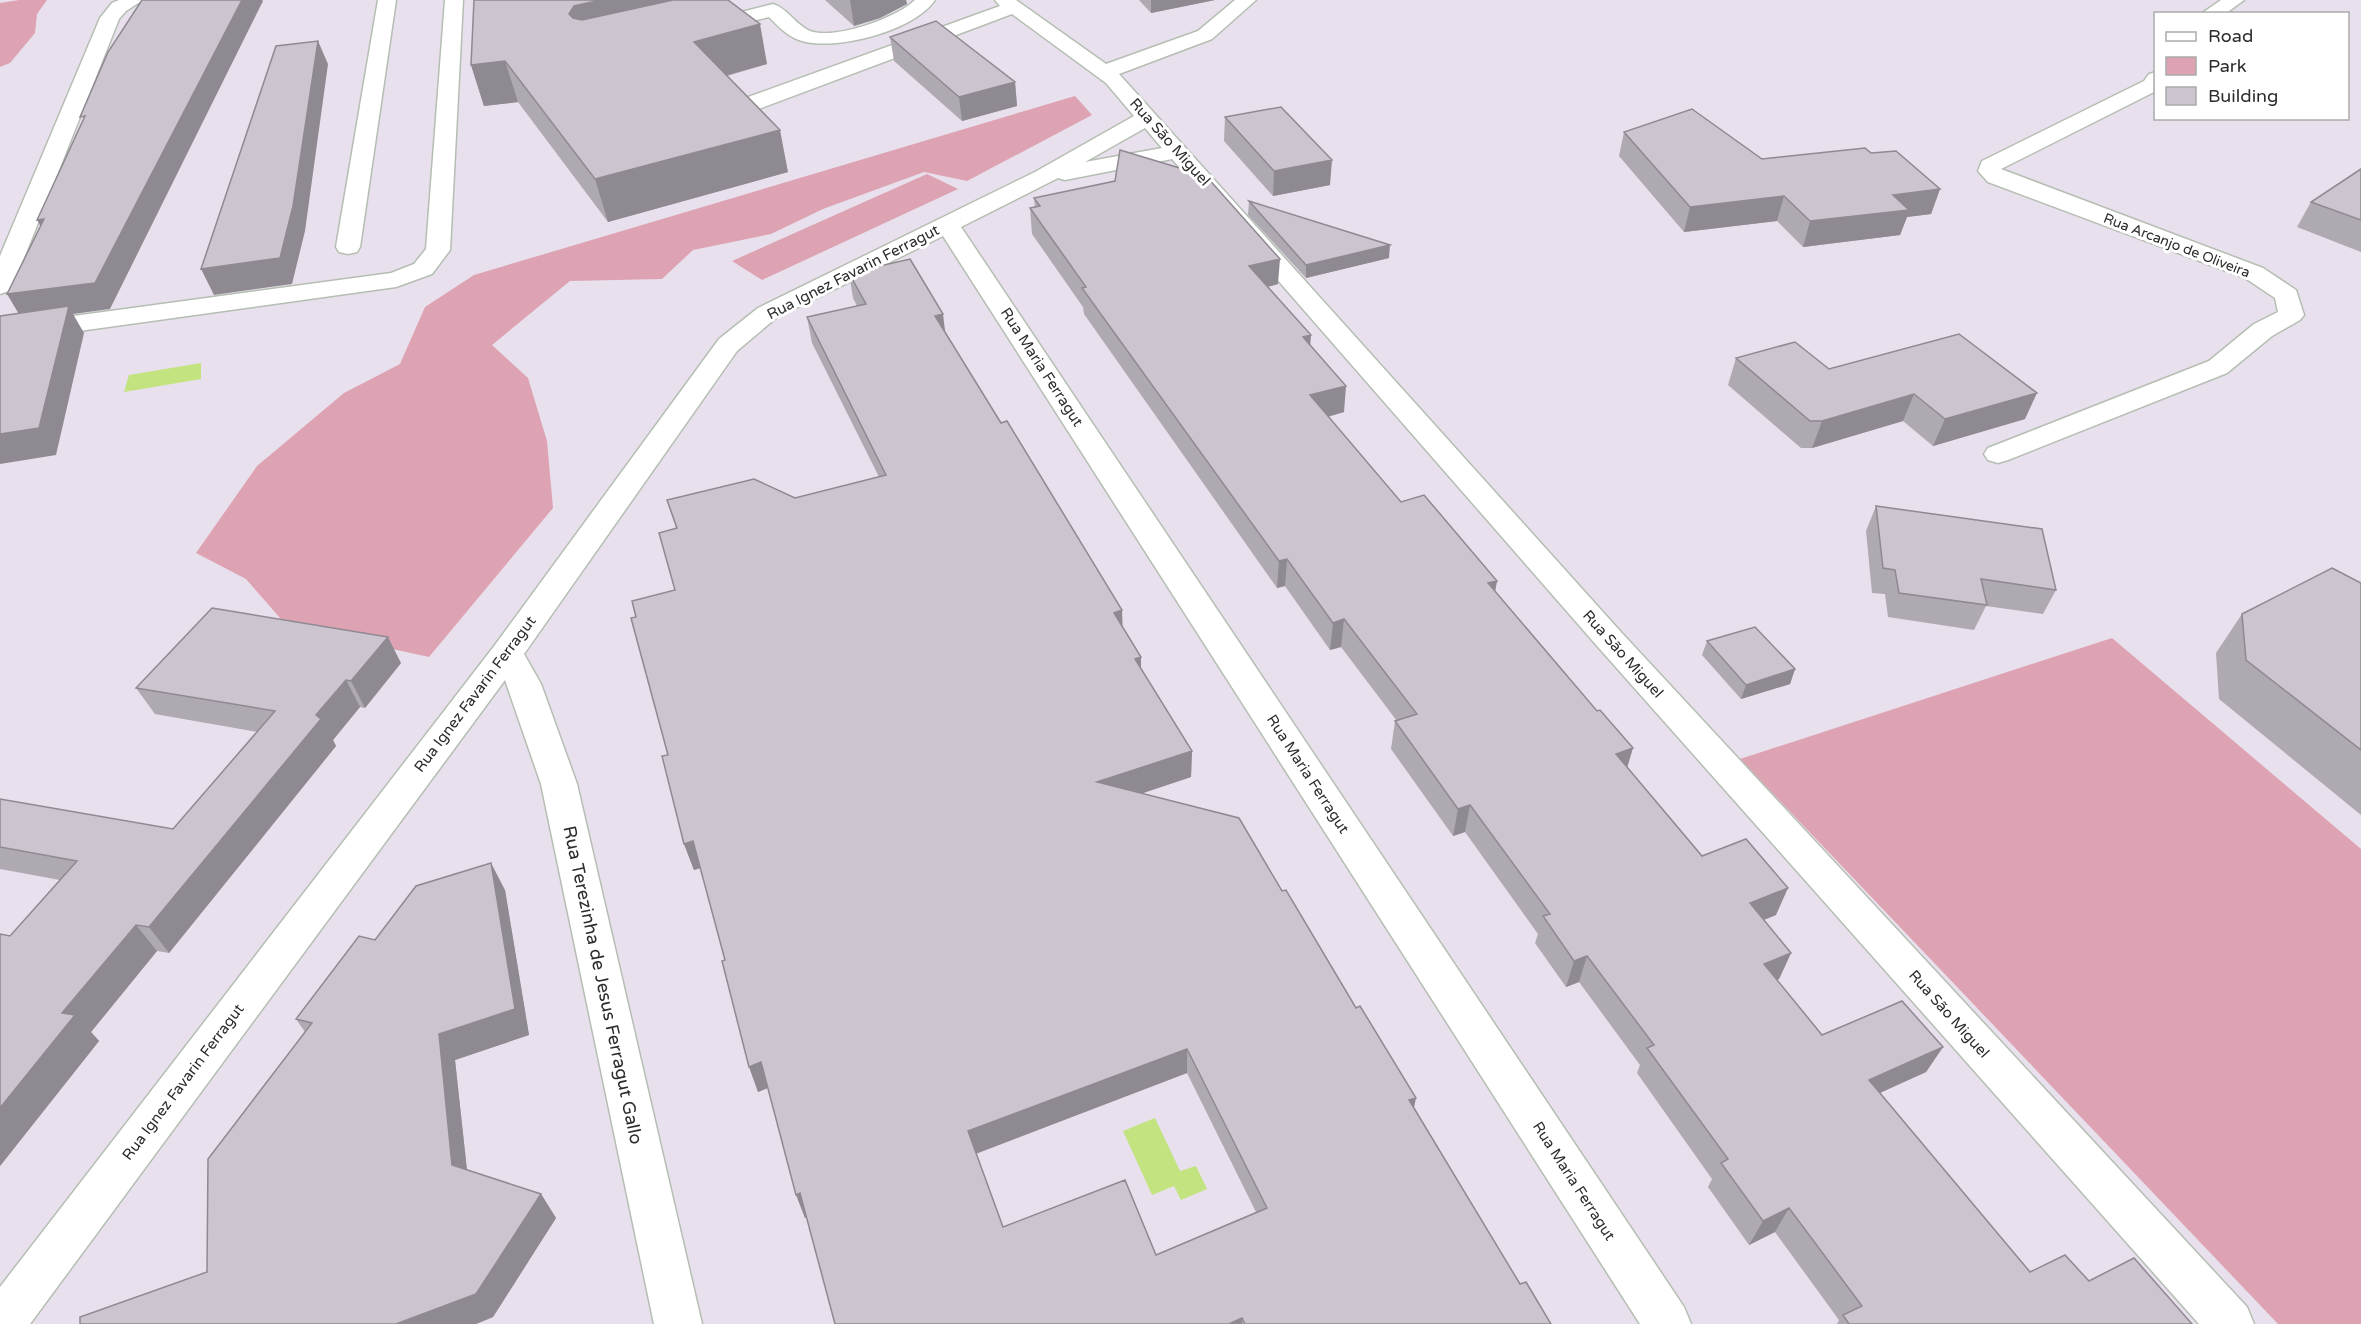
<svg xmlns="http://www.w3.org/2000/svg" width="2361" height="1324" font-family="'Varela Round',sans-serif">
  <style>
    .green { fill: #dda3b3 }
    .water { fill: #c2e37f }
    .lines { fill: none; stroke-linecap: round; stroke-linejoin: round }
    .minor-casing { stroke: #b5beb3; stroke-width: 3 }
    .minor { fill: #fff; fill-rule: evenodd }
    .wall { fill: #afa9b2; fill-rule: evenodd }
    .shaded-wall { fill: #8f8991 }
    .building { fill: #ccc4cf; stroke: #8f8991; stroke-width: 1.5; fill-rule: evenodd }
    .labels { text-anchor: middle; stroke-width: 6; stroke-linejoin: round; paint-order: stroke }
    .far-street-label { font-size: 14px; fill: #2c2c2c; stroke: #fff }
    .street-label { font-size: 15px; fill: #2c2c2c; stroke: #fff }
    .near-street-label { font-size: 18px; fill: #2c2c2c; stroke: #fff }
  </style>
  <rect width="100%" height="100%" fill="#e8e0ec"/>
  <path class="green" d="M19,0H47L37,14L35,33L10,63L0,67V3Z
    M1075,96L1092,115L967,181L924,172L823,209L771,234L693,250L662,279L570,281L492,345L528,378L547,441L553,508L429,657L287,626L246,579L196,553L257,466L344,393L400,364L425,307L474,275Z
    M927,174L958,189L762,280L732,261Z
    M2112,638L2361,849V1324H2278L1740,759Z"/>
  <path class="water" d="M201,363V379L124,392L129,375Z
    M1155,1118L1180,1171L1196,1166L1207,1189L1181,1200L1174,1186L1152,1195L1123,1131Z"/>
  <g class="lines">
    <defs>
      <path id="minor" d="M119,0H143L126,11L119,19L13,286L9,291L0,294V256L100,18L112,3Z
        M378,0H396L360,247L357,252L348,254L339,252L336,247Z
        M445,0H463L450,250L432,274L396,287L0,342V326L391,273L414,264L426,249Z
        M915,0H935C914,31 837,51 802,41C788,37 779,27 769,17L705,33L695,27L698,23L773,4C787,8 796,25 810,31C835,40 897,18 915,0Z
        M995,0H1016L1106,64L1198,31L1235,0H1256L1212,39L1119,74L1620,631L2247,1307L2254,1324H2199L1598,647L1172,159L1065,180L1058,178L961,227L1684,1307L1691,1324H1640L943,236L776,318L737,351L524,654L541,684L577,784L702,1324H654L541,784L505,680L30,1324H0V1287L495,645L719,339L758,308L1035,172L1134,116L1106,83L1012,14L756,110H740L737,105L740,100L1000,6ZM1145,128L1162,148L1085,162Z
        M2221,0H2244L2225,14H2201Z
        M2156,72V91L2001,169L2263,268L2296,290L2304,315L2300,320L2272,336L2227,373L2008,460L1998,463L1988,460L1984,454L1988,448L2209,361L2254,324L2278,312L2275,298L2245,278L1988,182L1978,171L1982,161L2144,81L2149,74Z"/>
    </defs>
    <use href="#minor" class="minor-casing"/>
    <use href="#minor" class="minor"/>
  </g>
  <path class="wall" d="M728,0L767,64L727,76L788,172L608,222L518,102L484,106L471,65Z
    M825,0H906L907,4L880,18L854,26Z
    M1139,0H1215L1151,13Z
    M890,37L1015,82L1017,106L962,121L894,61Z
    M1225,117L1330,185L1273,196L1224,141Z
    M1624,132L1762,159L1871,153L1940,189L1931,214L1907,217L1900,235L1803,247L1777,221L1684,232L1619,156Z
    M2361,169V252L2297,227L2311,202Z
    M1034,198L1278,284L1268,287L1310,345L1344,412L1328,417L1401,502L1497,581L1495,591L1627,767L1702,856L1776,915L1764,920L1791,953L1779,979L1776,980L1822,1035L1943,1047L1926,1072L1880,1093L2030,1272L2089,1281L2192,1324H1837L1839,1320L1775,1232L1749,1245L1708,1187L1712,1179L1637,1073L1640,1065L1579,982L1566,987L1535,943L1538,934L1465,832L1453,836L1391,749L1395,721H1397L1341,647L1330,650L1285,586L1277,588L1084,314L1083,307L1032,234L1030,208L1035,207Z
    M1249,201L1389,258L1306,278L1248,215Z
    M849,273L945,332L1001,423L1122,610V626L1141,668L1192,751L1191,777L1143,793L1414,1107L1520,1284L1551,1324H835L807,1218H805L768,1088L758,1092L725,960L701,868L694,870L684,844L668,755L636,617L675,590L676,528L667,500L795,498L879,477L812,343L807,317L857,306L853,298ZM1187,1073L1256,1212L1156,1255L1003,1227L976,1153Z
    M1736,358L1829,369L2025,419L1933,446L1903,421L1812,448H1801L1728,385Z
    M1876,506L2056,590L2043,614L1986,606L1974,630L1888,617L1885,594L1872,593L1866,531Z
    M2361,583V815L2219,699L2216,653L2242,614Z
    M1707,641L1795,669L1790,684L1741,699L1702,655Z
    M401,663L365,708L360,707L333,740L336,746L169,953L157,951L91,1032L99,1041L0,1166L10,936L60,880L0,869V799L173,829L257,732L155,714L136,688Z
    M505,890L529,1035L455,1060L467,1170L541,1194L556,1218L493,1317L476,1324H80L207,1272L305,1032L296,1019L375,940Z"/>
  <path class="shaded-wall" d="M242,0H262L263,1L110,309L73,314L84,333L56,455L0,464V434L23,321L7,294Z
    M601,0H704L580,53L569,14L574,6Z
    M850,0H906L907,4L880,18L854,26Z
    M1151,0H1215L1151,13Z
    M760,24L767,64L703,82L694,42Z
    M318,41L328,64L305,231L292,284L214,295L201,269Z
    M505,61L518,102L484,106L471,65Z
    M1015,82L1017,106L962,121L959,97Z
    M780,130L788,172L608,222L595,179Z
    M1332,160L1330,185L1273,196L1274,171Z
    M1940,189L1931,214L1907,217L1900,235L1803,247L1810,221L1893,195Z
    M1784,196L1777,221L1684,232L1690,207Z
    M44,219L52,246L37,220Z
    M1390,245L1389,258L1306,278V265Z
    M1280,259L1278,284L1248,292L1249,266Z
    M943,314L946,339L935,316Z
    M1311,335L1309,361L1303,337Z
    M1346,386L1344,412L1308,422L1310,395Z
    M2037,393L2025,419L1933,446L1945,419Z
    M1914,394L1903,421L1812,448L1822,421Z
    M1287,559L1285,586L1277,588L1279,561Z
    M1497,581L1492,608L1488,583Z
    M1122,610L1123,637L1114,613Z
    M1344,619L1341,647L1330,650L1333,623Z
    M388,637L401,663L365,708L351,681Z
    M1141,657V684L1135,659Z
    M1795,669L1790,684L1741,699L1746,685Z
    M346,680L360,707L333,740L336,746L169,953L149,927L316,715Z
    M1633,748L1625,775L1616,754Z
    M1192,751L1191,777L1098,808L1097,782Z
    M1470,805L1465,832L1453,836L1458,809Z
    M693,841L703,867L694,870L684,844Z
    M491,863L505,890L529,1035L455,1060L469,1189L452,1165L439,1034Z
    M1788,888L1776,915L1738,930L1750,903Z
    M136,925L157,951L91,1032L99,1041L0,1166V1108L62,1013Z
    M1791,953L1779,979L1751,991L1764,964Z
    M1587,956L1579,982L1566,987L1574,961Z
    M1943,1047L1926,1072L1853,1105L1869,1080Z
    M1187,1049V1073L973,1155L968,1131Z
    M761,1062L770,1087L758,1092L749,1067Z
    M1416,1098L1411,1122L1409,1100Z
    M800,1193L809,1217L805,1218L796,1195Z
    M541,1194L556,1218L493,1317L476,1324H396Z
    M1789,1208L1775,1232L1749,1245L1763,1221Z
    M1242,1318V1324H1229Z"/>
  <path class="building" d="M142,0H242L95,283L7,294L44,219L37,220L85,116L80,117L108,52Z
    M474,0H601L574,6L569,14L573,18L582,20L673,0H728L760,24L694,42L780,130L595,179L505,61L471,65Z
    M936,21L1015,82L959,97L890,37Z
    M318,41L293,206L280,258L201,269L276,46Z
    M1281,107L1332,160L1274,171L1225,117Z
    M1692,109L1762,159L1865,148L1871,153L1896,151L1940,189L1893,195L1909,210L1810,221L1784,196L1690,207L1624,132Z
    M1120,150L1206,176L1280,259L1249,266L1311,335L1303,337L1346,386L1310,395L1401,502L1424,495L1497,581L1488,583L1597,711L1600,710L1633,748L1616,754L1702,856L1746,839L1788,888L1750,903L1791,953L1764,964L1822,1035L1902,1001L1943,1047L1869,1080L2030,1272L2065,1255L2089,1281L2134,1258L2192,1324H1849L1843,1315L1862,1306L1789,1208L1763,1221L1721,1163L1728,1159L1647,1048L1654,1045L1587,956L1574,961L1543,916L1550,914L1470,805L1458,809L1395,721L1417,714L1344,619L1333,623L1287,559L1279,561L1082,288L1086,287L1030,208L1040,206L1034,198L1115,181Z
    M2361,169V220L2311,202Z
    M1249,201L1390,245L1306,265Z
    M910,259L943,314L935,316L1001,423L1007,421L1122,610L1114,613L1141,657L1135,659L1192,751L1097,782L1239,818L1282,891L1286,890L1356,1008L1360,1006L1416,1098L1409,1100L1520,1284L1526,1282L1551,1324H1245L1242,1318L1229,1324H835L800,1193L796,1195L761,1062L749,1067L722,961L725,960L693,841L684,844L662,756L668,755L631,618L636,617L632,601L675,590L659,533L677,528L667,500L754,479L795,498L886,475L807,317L866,304L849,273ZM1187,1049L1267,1208L1156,1255L1125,1180L1003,1227L968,1131Z
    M69,306L39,428L0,434V316Z
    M1959,334L2037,393L1945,419L1914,394L1822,421H1810L1736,358L1795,342L1829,369Z
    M1876,506L2042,529L2056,590L1981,579L1987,605L1899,593L1895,570L1883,568Z
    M2332,568L2361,583V750L2246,660L2242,614Z
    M212,608L388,637L351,681L346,680L316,715L321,719L149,927L136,925L62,1013L75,1015L0,1108V934L10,936L77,861L0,847V799L173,829L275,711L136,688Z
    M1755,627L1795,669L1746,685L1707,641Z
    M491,863L515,1009L439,1034L452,1165L541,1194L476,1294L396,1324H80V1317L207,1272L208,1159L312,1023L296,1019L359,936L375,940L416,886Z"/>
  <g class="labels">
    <g class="far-street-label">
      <text transform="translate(2177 245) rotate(21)" y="5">Rua Arcanjo de Oliveira</text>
    </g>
    <g class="street-label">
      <text transform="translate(1170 142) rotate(48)" y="5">Rua São Miguel</text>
      <text transform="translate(853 272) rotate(-27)" y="5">Rua Ignez Favarin Ferragut</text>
      <text transform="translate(1042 367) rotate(57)" y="5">Rua Maria Ferragut</text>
      <text transform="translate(1623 654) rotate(48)" y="5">Rua São Miguel</text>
      <text transform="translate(475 694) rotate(-53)" y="5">Rua Ignez Favarin Ferragut</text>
      <text transform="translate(1308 774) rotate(57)" y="5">Rua Maria Ferragut</text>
      <text transform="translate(1949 1014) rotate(48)" y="5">Rua São Miguel</text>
      <text transform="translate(183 1082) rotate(-53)" y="5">Rua Ignez Favarin Ferragut</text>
      <text transform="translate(1574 1181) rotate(57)" y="5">Rua Maria Ferragut</text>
    </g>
    <g class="near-street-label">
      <text transform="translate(603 985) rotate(78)" y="6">Rua Terezinha de Jesus Ferragut Gallo</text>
    </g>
  </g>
  <rect x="2154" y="12" width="195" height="108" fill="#ffffff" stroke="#ababab" stroke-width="1.5"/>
  <rect x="2166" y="32" width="30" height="9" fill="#ffffff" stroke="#ababab" stroke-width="1.5"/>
  <text x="2208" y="42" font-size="18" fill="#2c2c2c">Road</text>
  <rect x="2166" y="57" width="30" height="18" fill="#dda3b3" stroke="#ababab" stroke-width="1.5"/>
  <text x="2208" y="72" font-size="18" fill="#2c2c2c">Park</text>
  <rect x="2166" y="87" width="30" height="18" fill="#ccc4cf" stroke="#ababab" stroke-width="1.5"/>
  <text x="2208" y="102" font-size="18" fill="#2c2c2c">Building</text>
</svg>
